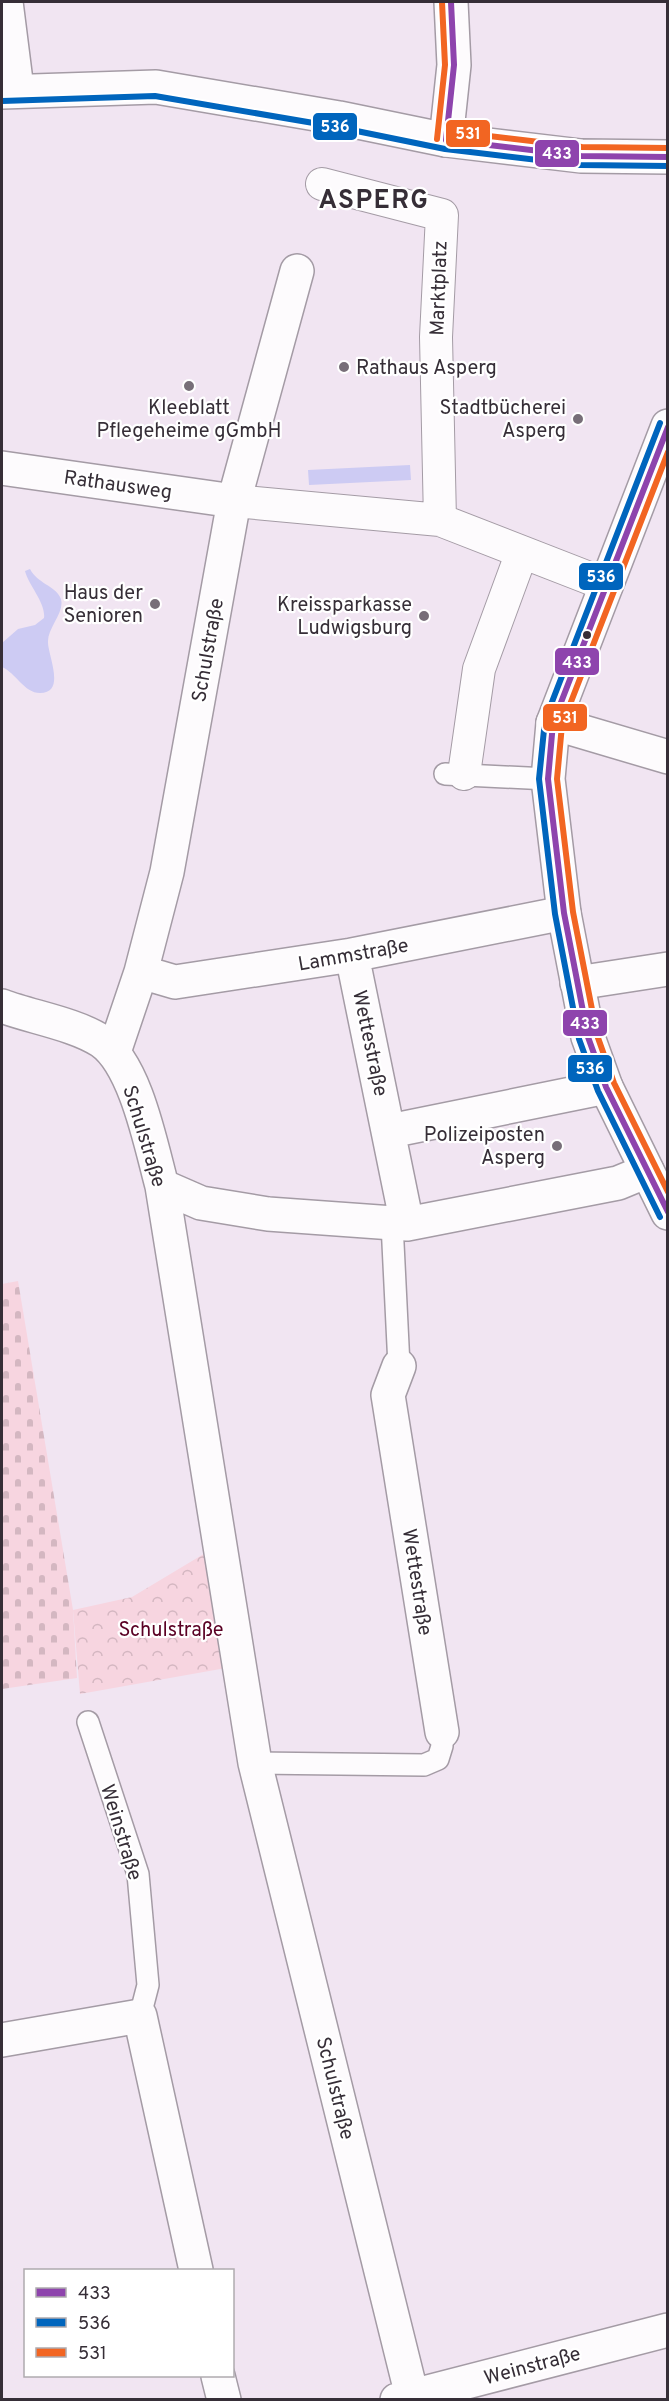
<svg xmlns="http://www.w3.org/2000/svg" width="669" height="2401" font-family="Overpass,sans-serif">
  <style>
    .forest { fill: url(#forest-crowns) }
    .cemetery { fill: url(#cemetery-stones) }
    .water { fill: #cdcbf3 }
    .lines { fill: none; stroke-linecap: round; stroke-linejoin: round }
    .service-casing { stroke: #a49ba5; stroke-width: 24 }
    .pedestrian-casing { stroke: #a49ba5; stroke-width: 34 }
    .minor-casing { stroke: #a49ba5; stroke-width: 36 }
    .secondary-casing { stroke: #a49ba5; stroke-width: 36 }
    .service { stroke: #fdfbfd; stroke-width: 21 }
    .pedestrian { stroke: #fdfbfd; stroke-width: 32 }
    .minor { stroke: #fdfbfd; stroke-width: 33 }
    .secondary { stroke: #fdfbfd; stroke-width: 33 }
    .bus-1-casing { stroke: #fff; stroke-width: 10 }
    .bus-2-casing { stroke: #fff; stroke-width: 10 }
    .bus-3-casing { stroke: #fff; stroke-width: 10 }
    .bus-1 { stroke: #8e44ad; stroke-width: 6 }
    .bus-2 { stroke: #0065bd; stroke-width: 6 }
    .bus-3 { stroke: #f26522; stroke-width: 6 }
    .poi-dot { fill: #776e78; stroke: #fff; stroke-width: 2 }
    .bus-dot { fill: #362e37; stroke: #fff; stroke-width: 2 }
    .labels { text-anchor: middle; stroke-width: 4.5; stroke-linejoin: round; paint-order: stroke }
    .street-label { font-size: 20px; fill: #362e37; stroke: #fff }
    .poi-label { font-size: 20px; fill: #362e37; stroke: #fff; text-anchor: end }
    .park-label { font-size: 20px; fill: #5a0024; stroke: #fff }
    .district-label { font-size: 26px; font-weight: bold; letter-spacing: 1.5px; fill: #362e37; stroke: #fff }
    .line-badge { stroke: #fff; stroke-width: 2 }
    .badge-label { font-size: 16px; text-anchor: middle; font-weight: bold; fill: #fff }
  </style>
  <defs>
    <pattern id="forest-crowns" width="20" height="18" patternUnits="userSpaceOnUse" patternTransform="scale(1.5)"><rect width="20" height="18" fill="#f7d5e0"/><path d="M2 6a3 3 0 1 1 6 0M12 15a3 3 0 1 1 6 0" fill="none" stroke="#d4b7c1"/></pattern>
    <pattern id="cemetery-stones" width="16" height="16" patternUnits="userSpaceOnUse" patternTransform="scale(1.5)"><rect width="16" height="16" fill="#f7d5e0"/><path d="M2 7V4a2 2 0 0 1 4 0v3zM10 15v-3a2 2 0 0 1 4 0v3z" fill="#d4b7c1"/></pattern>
  </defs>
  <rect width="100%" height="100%" fill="#f1e5f2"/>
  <path class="forest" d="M207,1552L226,1668L80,1694L73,1610L132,1597Z"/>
  <path class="cemetery" d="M18,1281L73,1610L77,1678L2,1689V1284Z"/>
  <path class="water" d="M410,465L411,480L309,485L308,470Z
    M30,569C37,583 55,586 60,597C67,610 48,627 48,641C47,654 67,693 40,693C24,693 16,673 2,667V643L18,629L35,625L44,618C46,603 29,586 25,571Z"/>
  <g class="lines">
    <defs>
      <path id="service" d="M445,774L548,779
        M392,1223L399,1366
        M88,1722L138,1874L148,1985L140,2016
        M255,1763L424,1765L438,1759L442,1746V1732"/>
      <path id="pedestrian" d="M322,184L442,215L436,337L440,520L607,585
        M234,501L440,520
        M464,774L479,669L522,552"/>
      <path id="minor" d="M6,2L17,89
        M446,140L454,65L451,2
        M2,468L234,501
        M553,723L668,757
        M352,955L407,1224
        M141,972L175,982L352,955L564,913
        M577,983L668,969
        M2,1006C31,1017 75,1024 101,1041C136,1065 151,1146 162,1186L255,1763L412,2396
        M114,1052L141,972L167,872L234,501L297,271
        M390,1131L606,1087
        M162,1186L201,1203L268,1214L407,1224L618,1183L647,1171
        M399,1366L388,1395L442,1732
        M2,2040L140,2016L196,2270
        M218,2376L224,2400
        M397,2400L668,2330"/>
      <path id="secondary" d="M2,92L156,87L339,118L446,140L581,156L668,157
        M668,426L553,723L548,779L564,913L588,1037L606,1087L668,1213"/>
    </defs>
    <use href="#service" class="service-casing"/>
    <use href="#pedestrian" class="pedestrian-casing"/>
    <use href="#minor" class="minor-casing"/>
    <use href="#secondary" class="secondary-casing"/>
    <use href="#service" class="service"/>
    <use href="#pedestrian" class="pedestrian"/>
    <use href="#minor" class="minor"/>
    <use href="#secondary" class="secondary"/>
    <defs>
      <path id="bus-1" d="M446,140L581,156L668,157
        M446,140L454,65L451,2
        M668,427L553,723L548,779L564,913L588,1037L606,1087L668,1212"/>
      <path id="bus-2" d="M2,101L155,96L337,127L445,149L580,165L668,166
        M660,423L545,720L539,779L555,914L579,1039L598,1091L660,1217"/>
      <path id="bus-3" d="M447,131L582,147L668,148
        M437,139L445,65L442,2
        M668,452L562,725L557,779L573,912L597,1035L614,1083L668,1192"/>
    </defs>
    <use href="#bus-1" class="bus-1-casing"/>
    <use href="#bus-2" class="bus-2-casing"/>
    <use href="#bus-3" class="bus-3-casing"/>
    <use href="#bus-1" class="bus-1"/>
    <use href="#bus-2" class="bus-2"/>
    <use href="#bus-3" class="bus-3"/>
  </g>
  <g class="poi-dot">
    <circle cx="344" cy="367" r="6"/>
    <circle cx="189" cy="386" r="6"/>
    <circle cx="578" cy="419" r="6"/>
    <circle cx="155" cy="604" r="6"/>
    <circle cx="424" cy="616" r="6"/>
    <circle cx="557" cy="1146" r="6"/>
  </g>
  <circle class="bus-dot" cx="587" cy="635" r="5"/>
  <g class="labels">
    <g class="street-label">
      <text transform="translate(438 288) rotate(-88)" y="7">Marktplatz</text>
      <text transform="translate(118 484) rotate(8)" y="7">Rathausweg</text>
      <text transform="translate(207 650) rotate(-80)" y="7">Schulstraße</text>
      <text transform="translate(353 954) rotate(-10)" y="7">Lammstraße</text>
      <text transform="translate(371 1043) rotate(78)" y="7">Wettestraße</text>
      <text transform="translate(145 1136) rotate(73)" y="7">Schulstraße</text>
      <text transform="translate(418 1582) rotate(81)" y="7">Wettestraße</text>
      <text transform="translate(122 1832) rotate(73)" y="7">Weinstraße</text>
      <text transform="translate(336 2088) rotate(76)" y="7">Schulstraße</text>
      <text transform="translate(532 2365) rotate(-15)" y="7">Weinstraße</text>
    </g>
    <g class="poi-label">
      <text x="356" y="374" text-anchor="start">Rathaus Asperg</text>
      <text x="189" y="414" text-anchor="middle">Kleeblatt<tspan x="189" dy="23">Pflegeheime gGmbH</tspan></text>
      <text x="566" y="414">Stadtbücherei<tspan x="566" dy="23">Asperg</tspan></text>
      <text x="143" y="599">Haus der<tspan x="143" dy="23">Senioren</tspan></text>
      <text x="412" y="611">Kreissparkasse<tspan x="412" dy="23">Ludwigsburg</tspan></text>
      <text x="545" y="1141">Polizeiposten<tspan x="545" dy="23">Asperg</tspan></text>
    </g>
    <g class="park-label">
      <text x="171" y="1636">Schulstraße</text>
    </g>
    <g class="district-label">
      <text x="374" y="208">ASPERG</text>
    </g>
  </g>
  <g class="line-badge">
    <rect x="312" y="112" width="46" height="29" rx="6" fill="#0065bd"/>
    <rect x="445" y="119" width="46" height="29" rx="6" fill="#f26522"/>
    <rect x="534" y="139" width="46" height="29" rx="6" fill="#8e44ad"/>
    <rect x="578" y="562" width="46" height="29" rx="6" fill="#0065bd"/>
    <rect x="554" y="647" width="46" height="29" rx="6" fill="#8e44ad"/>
    <rect x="542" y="703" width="46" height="29" rx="6" fill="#f26522"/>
    <rect x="562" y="1009" width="46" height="28" rx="6" fill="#8e44ad"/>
    <rect x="567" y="1054" width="46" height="29" rx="6" fill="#0065bd"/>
  </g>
  <g class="badge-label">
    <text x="335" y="132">536</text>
    <text x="468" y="139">531</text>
    <text x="557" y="159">433</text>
    <text x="601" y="582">536</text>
    <text x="577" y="668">433</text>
    <text x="565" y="723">531</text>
    <text x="585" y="1029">433</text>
    <text x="590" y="1074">536</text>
  </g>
  <rect width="669" height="2401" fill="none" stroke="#362e37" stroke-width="6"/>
  <rect x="24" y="2269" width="210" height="108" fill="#ffffff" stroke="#afabaf" stroke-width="1.5"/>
  <rect x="36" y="2288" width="30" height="9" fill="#8e44ad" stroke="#afabaf" stroke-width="1.5"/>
  <text x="78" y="2299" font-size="18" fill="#362e37">433</text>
  <rect x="36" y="2318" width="30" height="9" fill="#0065bd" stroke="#afabaf" stroke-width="1.5"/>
  <text x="78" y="2329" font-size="18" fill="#362e37">536</text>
  <rect x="36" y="2348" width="30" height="9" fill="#f26522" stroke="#afabaf" stroke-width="1.5"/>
  <text x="78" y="2359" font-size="18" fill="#362e37">531</text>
</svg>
